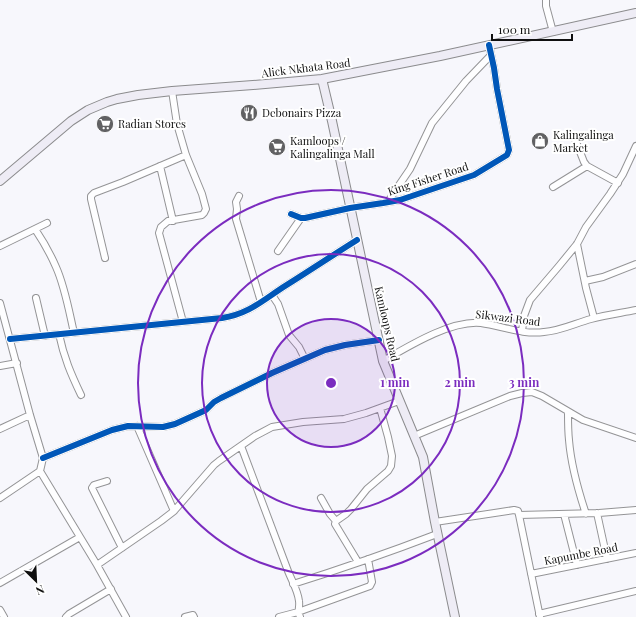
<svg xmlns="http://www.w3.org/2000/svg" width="636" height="617" font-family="'Playfair Display',serif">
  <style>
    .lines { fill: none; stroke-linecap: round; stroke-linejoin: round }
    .minor-casing { stroke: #949496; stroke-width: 8 }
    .secondary-casing { stroke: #8b8b8d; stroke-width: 10 }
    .minor { stroke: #fefeff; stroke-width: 6 }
    .secondary { stroke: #eeecf5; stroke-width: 8 }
    .cycleway-casing { stroke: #fff; stroke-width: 8 }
    .cycleway { stroke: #0057b8; stroke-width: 6 }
    .ring { fill: none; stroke: #7b2cbf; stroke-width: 2 }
    .labels { text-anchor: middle; stroke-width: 4; stroke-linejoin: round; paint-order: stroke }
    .street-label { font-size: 11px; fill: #101010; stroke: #fff }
    .poi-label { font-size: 11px; fill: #101010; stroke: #fff; text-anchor: start }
    .centre { fill: #7b2cbf; stroke: #fff; stroke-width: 2 }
    .ring-label { font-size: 12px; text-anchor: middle; font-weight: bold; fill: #7b2cbf; stroke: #fff; stroke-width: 4; stroke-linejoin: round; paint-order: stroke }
  </style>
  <rect width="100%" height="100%" fill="#f7f7fc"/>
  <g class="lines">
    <defs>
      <path id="minor" d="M546,0V6L553,32
        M172,91L177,124L186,155L202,194L206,209L204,213L202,215L168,221L161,227L159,233L183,322
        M575,139L584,162L587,166L618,183
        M160,166L173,221
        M553,187L587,166
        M239,196L236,202L237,209L236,219L261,302
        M388,202L395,191L410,169L432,123L466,81L491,55
        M291,214L301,218H305L350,208L383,203L400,200L474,175L507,155L509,150L508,145L497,89L494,68L489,45
        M35,229C43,241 50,253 56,267C65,287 69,311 74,333
        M577,244L586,288L594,318
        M0,246L47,223
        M278,251L301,218
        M105,258L91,199V196L94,193L123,182L186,155
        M585,281L603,277L636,264
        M272,295L278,304L289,335L299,347L305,359
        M36,298L45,336
        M0,303L30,415L43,458L40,471L97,565L126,617
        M522,331L524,316L530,300L559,266L577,244L586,227L610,194L623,174L636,146
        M59,334C64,358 71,374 81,395
        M10,339L222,318C249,314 263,300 285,286C309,271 333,255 357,240
        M383,361C409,346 451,320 481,323C502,326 523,335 544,332C560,331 576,323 591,319C606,315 621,313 636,310
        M0,366L17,363
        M568,412C568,421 568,431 569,440C571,465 578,490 586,514
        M137,426L174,511
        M0,429L30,415
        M414,436L510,396L522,393L532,392L542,396L583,420L636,438
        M241,446L288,571C292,581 298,591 299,601C300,608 297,610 300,617
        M43,458L112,430L128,426L163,427L175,424L206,410L214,402L221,398L272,373L325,350L345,345L379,340
        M107,481L94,485L92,488L122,548
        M0,498L40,471
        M321,498L330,514L336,521
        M597,513L607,559
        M564,514L577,565
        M519,515L599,513L636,510
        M435,522L514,510L518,511L519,515L540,617
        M358,562L335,524L336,521L346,514L351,509L367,489L388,471L391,466L392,456L388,437L380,408
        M97,565L161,521L174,511L214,465L219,461L255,436L272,427L303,422L344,419L366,413L399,401
        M531,574L636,553
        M0,583L80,537
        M293,584C341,569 390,552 437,534
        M0,610L4,617
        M539,614L636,591
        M66,617L69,614L111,589
        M185,617L193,615L194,617
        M279,617L298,612L370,586L372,582L368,559"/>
      <path id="secondary" d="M322,79L332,121L383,361L423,457L435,522L455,617
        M0,181L71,121L88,110L107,102L117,99L138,95L172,91L253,85L322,79L440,56L636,13"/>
    </defs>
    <use href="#minor" class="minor-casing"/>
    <use href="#secondary" class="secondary-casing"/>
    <use href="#minor" class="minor"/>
    <use href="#secondary" class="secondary"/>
    <defs>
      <path id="cycleway" d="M291,214L301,218H305L350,208L383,203L400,200L474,175L507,155L509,150L508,145L497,89L494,68L489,45
        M10,339L222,318C249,314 263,300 285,286C309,271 333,255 357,240
        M43,458L112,430L128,426L163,427L175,424L206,410L214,402L221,398L272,373L325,350L345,345L379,340"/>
    </defs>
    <use href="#cycleway" class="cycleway-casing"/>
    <use href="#cycleway" class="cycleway"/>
  </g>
  <circle cx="331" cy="383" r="64" fill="#7b2cbf" fill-opacity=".12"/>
  <g class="ring">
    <circle cx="331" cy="383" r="64"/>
    <circle cx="331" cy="383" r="129"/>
    <circle cx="331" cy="383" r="193"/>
  </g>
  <defs>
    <symbol id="restaurant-disc" viewBox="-11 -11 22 22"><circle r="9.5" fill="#616163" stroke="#fff"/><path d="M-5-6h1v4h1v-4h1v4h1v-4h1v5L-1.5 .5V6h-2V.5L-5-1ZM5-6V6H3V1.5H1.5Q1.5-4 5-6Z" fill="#fff"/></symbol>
    <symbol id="supermarket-disc" viewBox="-11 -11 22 22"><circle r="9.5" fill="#616163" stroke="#fff"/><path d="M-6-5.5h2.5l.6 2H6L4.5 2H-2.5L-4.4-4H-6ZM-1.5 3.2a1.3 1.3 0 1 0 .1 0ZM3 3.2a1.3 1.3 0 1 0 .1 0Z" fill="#fff"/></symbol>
    <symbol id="shop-disc" viewBox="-11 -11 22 22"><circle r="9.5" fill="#616163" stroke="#fff"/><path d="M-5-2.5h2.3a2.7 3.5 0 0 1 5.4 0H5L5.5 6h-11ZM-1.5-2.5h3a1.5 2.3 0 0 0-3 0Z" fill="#fff"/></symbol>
  </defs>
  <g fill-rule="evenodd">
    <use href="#restaurant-disc" x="239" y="103" width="20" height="20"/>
    <use href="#supermarket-disc" x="95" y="114" width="20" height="20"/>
    <use href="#shop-disc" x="530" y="131" width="20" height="20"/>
    <use href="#supermarket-disc" x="267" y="137" width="20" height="20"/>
  </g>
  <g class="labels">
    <g class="street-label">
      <text transform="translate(306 68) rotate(-7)" y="4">Alick Nkhata Road</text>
      <text transform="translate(428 179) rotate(-18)" y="4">King Fisher Road</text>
      <text transform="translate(508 318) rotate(7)" y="4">Sikwazi Road</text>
      <text transform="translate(387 324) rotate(77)" y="4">Kamloops Road</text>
      <text transform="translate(581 554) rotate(-11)" y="4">Kapumbe Road</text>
    </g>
    <g class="poi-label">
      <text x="262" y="117">Debonairs Pizza</text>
      <text x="118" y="128">Radian Stores</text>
      <text x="553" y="139">Kalingalinga<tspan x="553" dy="13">Market</tspan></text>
      <text x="290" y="145">Kamloops /<tspan x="290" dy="13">Kalingalinga Mall</tspan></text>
    </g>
  </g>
  <circle cx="331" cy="383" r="6" class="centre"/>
  <g class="ring-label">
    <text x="395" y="387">1 min</text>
    <text x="460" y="387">2 min</text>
    <text x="524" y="387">3 min</text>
  </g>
  <g transform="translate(36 581) rotate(156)" stroke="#ffffff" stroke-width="3" paint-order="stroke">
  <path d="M0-3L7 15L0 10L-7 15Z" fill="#101010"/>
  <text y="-6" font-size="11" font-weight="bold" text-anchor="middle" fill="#101010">N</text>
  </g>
  <path d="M492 34v6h80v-6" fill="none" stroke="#101010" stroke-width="2"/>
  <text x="498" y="34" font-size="12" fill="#101010" stroke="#ffffff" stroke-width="3" paint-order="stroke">100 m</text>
</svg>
